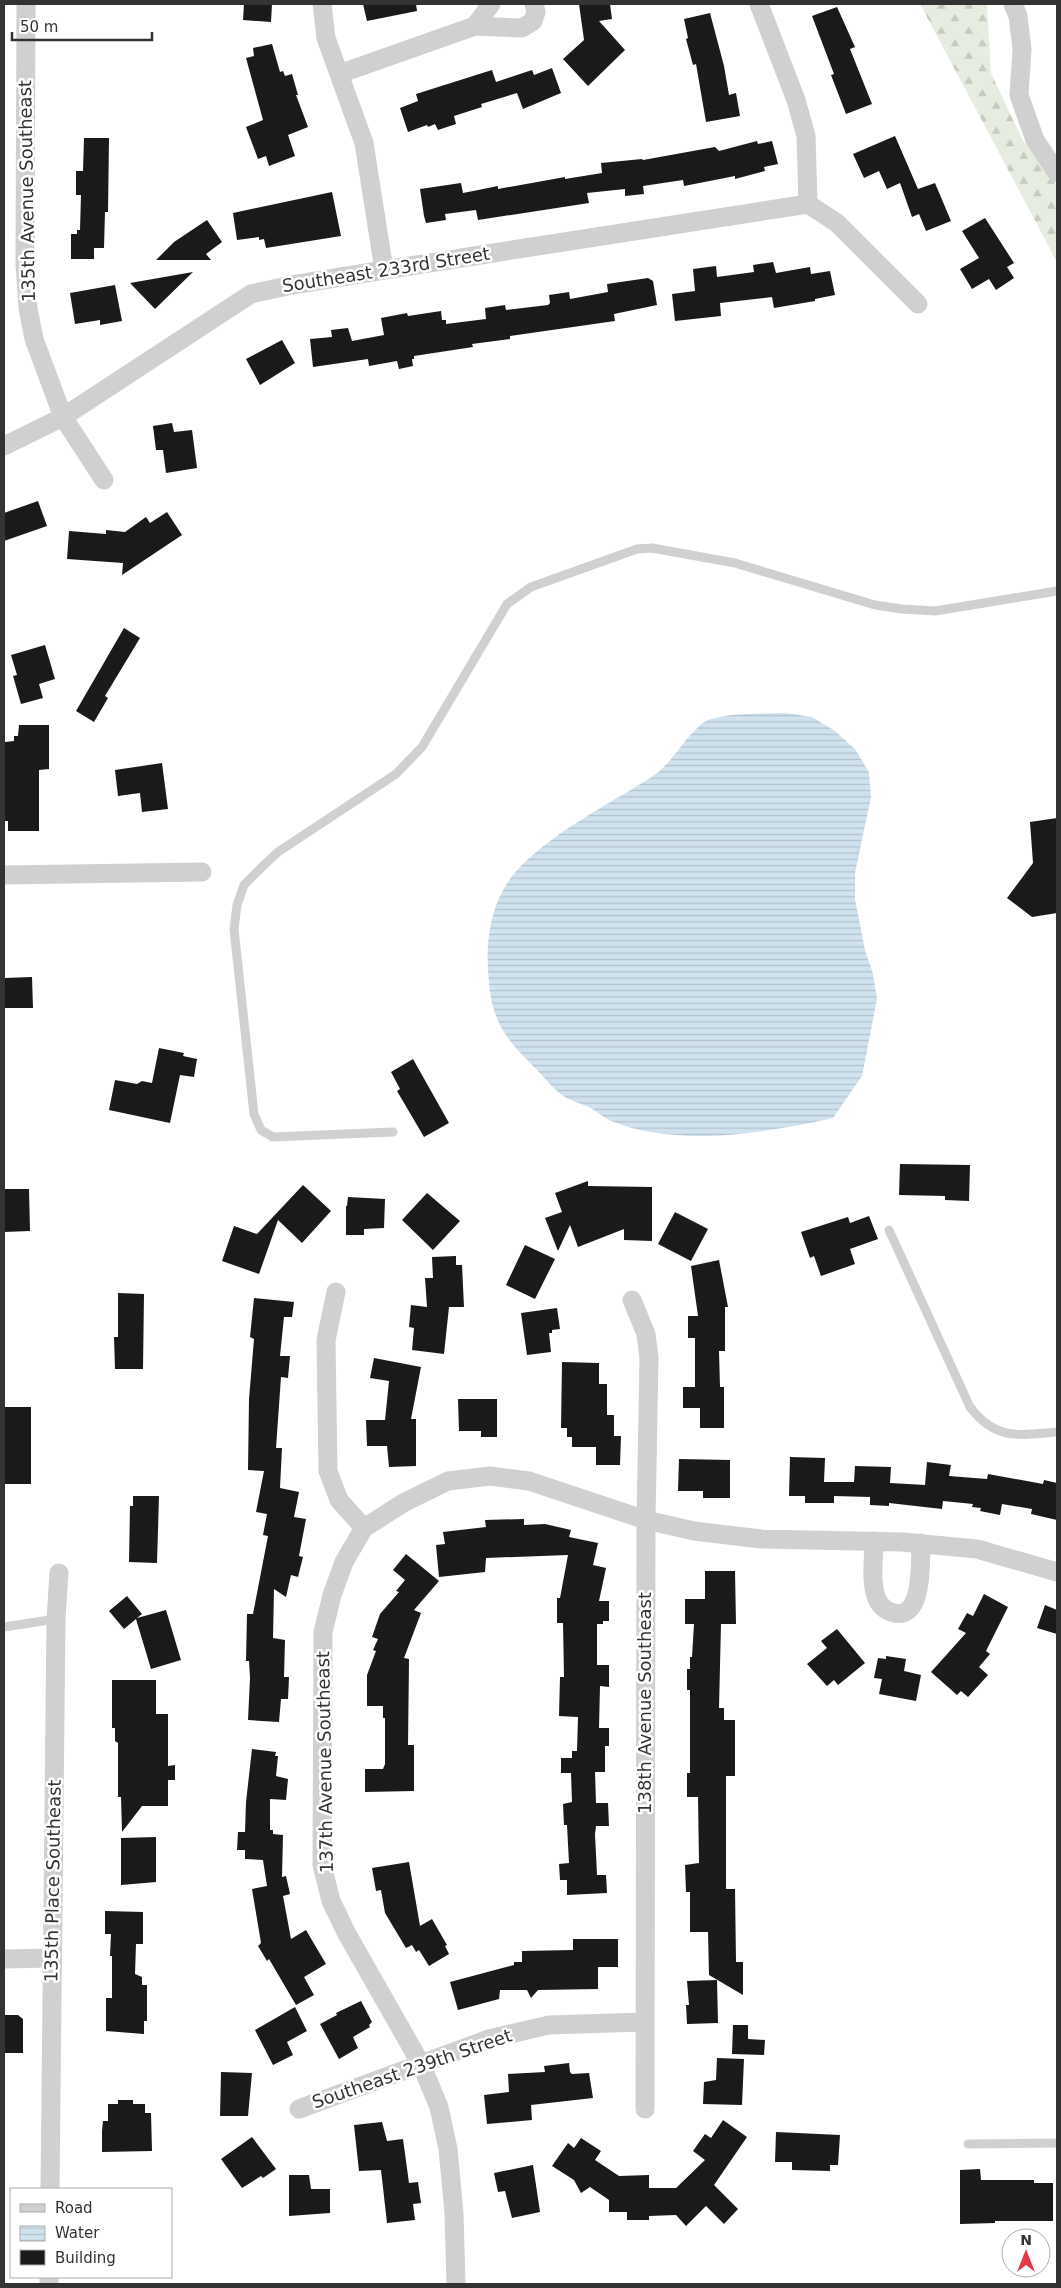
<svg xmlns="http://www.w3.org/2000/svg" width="1061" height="2288" font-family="'DejaVu Sans',sans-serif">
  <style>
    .forest { fill: url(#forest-firs) }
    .water { fill: url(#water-rules) }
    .building { fill: #1a1a1a }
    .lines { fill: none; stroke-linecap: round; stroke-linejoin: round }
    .lane { stroke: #d0d0d0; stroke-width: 9 }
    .street { stroke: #d0d0d0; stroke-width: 19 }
    .labels { text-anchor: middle; stroke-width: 5; stroke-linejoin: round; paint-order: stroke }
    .street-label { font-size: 18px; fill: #333; stroke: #fff }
  </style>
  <defs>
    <pattern id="forest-firs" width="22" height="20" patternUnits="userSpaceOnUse" patternTransform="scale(1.25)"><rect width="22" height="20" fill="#e6ecdf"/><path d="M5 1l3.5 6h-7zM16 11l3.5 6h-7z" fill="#c6cbc0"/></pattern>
    <pattern id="water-rules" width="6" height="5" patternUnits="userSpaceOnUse" patternTransform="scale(1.25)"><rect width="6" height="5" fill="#cfe2ee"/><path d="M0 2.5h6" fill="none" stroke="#b2c2cd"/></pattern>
  </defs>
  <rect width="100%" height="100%" fill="#fff"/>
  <path class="forest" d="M920,4H987L991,73L1022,139L1057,186V262Z"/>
  <path class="water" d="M786,713L812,717L835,731L855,749L869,772L871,797L855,873V899L865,950L873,974L877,999L862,1076L833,1118C765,1133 678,1148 611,1121C603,1117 596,1111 589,1107C581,1103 572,1102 565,1097C555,1091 546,1079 537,1070C508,1042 492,1023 489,982C485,945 489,905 513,875C545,836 608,805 650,778C666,768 674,755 686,740C691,734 701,723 708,720C732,712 761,714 786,713Z"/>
  <path class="building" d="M244,4H272L271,22L243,20Z
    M363,4H416L417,11L367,21Z
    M579,4H610L612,19L599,21L625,50L588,86L563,59L584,40Z
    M837,7L855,47L850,49L872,104L846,114L831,75L834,74L812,16Z
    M710,13L724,66L729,95L736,93L740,116L706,122L696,64L693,65L686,39L688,38L684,19Z
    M272,44L280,72L283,71L285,76L292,74L298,95H296L308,127L288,135L295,156L269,166L266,156L258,159L246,127L263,120L246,58L254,56L253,48Z
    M552,68L561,93L523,109L517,93L481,104L482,107L454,116L456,124L438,130L435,124L428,127L427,125L408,132L400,108L418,101L416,94L492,70L496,82L532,70L534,75Z
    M895,136L918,189L935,183L951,221L926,231L919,214L912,217L900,183L887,189L879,171L864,178L853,154Z
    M84,138H109L108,212H105L104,248H94V259H71V234H77V230H80L81,195H76V171H83Z
    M757,141L758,144L772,141L778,164L764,167L765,171L735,179V176L684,186L683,180L643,186L644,194L625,196V189L587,193L589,203L478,220L476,210L445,214L446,220L426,223L424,216L420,189L461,183L463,193L498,186V189L565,177V179L602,173L601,163L642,159L643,160L715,147L719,151Z
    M332,192L341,236L266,248L264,239L259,240V237L237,240L233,213Z
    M985,218L1014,263L1007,267L1014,278L996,290L989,279L972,289L960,269L979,258L962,231Z
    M207,220L222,242L206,254L211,260H156L174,242Z
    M773,262L776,273L810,267L811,274L830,271L835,295L815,299V301L774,308L772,297L720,303L721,316L675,321L672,294L695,291L693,269L716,266L717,277L754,272L753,265Z
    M193,272L155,309L130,283Z
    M648,278L653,281L657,305L614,314L615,321L510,336V339L472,344L473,347L414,356V359H412L413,366L399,369L397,361L369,366L368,359L313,367L310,339L332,337L331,330L348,328L352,341L384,335L381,318L407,313L408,316L441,311L442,320H446V324L486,319L485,308L505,305L506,310L548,305L550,303L549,295L569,292L570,299L608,292L607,284Z
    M115,285L122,321L100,325V320L75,324L70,293Z
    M282,340L295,363L260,385L246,359Z
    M172,423L174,432L192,430L197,468L166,473L163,450H156L153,426Z
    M38,501L47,526L4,541V513Z
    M167,512L182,535L122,575L123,563L67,559L69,531L106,534V530L125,532L146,517L150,523Z
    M124,628L140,638L105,696L108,698L94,722L76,711Z
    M45,645L55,679L39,684L43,698L21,704L13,676L17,675L11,655Z
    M19,725H49V769L39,770V831H8V821H4L5,742L14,741V736H18Z
    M162,763L168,809L142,812L140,793L118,796L115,770Z
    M1057,818V913L1032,917L1007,898L1033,863L1030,822Z
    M32,977L33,1008H4V978Z
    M159,1048L184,1053L183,1056L197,1059L194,1077L180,1075L170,1123L109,1110L115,1080L137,1084L142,1081L152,1083Z
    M413,1059L449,1123L424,1137L397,1091L400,1089L391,1072Z
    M900,1164L970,1165L969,1201L945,1200V1196L899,1195Z
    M588,1181V1186L652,1187V1241L624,1240V1229L578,1247L570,1225L558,1251L545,1218L562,1212L555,1193Z
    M303,1185L331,1211L302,1243L278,1220L259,1274L222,1261L234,1226L257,1234Z
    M4,1189H29L30,1231L4,1232Z
    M427,1193L460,1221L433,1250L402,1220Z
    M348,1197L385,1199L384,1228L364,1229V1235H346V1206H347Z
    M675,1212L708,1229L691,1261L658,1244Z
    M869,1216L878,1239L850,1249L855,1264L821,1276L814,1256L810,1258L801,1232L848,1217L850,1223Z
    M525,1245L555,1259L535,1299L506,1285Z
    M456,1256V1265H462L464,1307H449L444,1354L412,1350L414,1328L409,1327L411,1305L427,1307L425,1278H433L432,1257Z
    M719,1260L728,1307H725V1351H719L720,1387H724V1428H700V1408H683V1387H695V1338H688V1316H698L691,1266Z
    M118,1293L144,1294L143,1369H115L114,1337H118Z
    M254,1298L294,1302L292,1317H284L280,1356H290L288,1378L281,1377L276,1448H282L280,1488L299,1492L294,1517L306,1519L299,1556L303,1557L298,1577L291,1575L286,1597L274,1589L273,1638L285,1640L284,1677H289L288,1699H281L279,1722L248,1720L250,1678L249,1661H246L247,1614H253L268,1536L263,1535L267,1514L256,1512L264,1471L248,1470L249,1399L254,1339L250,1337Z
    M557,1308L560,1329L552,1330V1333H549L551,1352L527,1355L521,1313Z
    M374,1358L421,1367L411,1419H416V1466L389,1467L387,1446H367L366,1420H385L389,1381L370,1378Z
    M562,1362L599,1363V1384H607V1415H614V1436H621L620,1465H596V1447H572V1437H567V1428H561Z
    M458,1399H497V1437H481V1431H459Z
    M4,1407H31V1484H4Z
    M790,1457L825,1458L824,1482H854L855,1466L891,1467L890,1483L925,1485L927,1462L951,1465L949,1476L987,1479L988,1474L1043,1484L1044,1480L1057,1483V1520L1031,1514L1032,1509L1002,1504L1000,1515L980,1511L981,1508L972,1507L973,1504L943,1501L942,1509L889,1503V1506L870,1505V1497L834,1496V1503H805V1496H789Z
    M679,1459L730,1460V1498H703V1491H678Z
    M133,1496H159L157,1563L129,1562L130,1506H133Z
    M524,1519V1525L545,1524L571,1530L569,1537L598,1543L593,1565L606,1568L599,1601H609V1621H603V1624H597V1665H609V1687L600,1686L599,1728H609V1746H605V1772H595L596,1803H608L609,1826H596L595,1834L597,1875H606L607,1893L567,1895V1880H560L559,1864L569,1863L567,1825H564L563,1804L572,1802L571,1773H561V1758H572V1751H577L578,1717L559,1716L560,1677H564L563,1623H557V1598H560L568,1555L486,1558L485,1572L439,1577L436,1545L445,1544L443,1532L486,1527L485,1520Z
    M406,1554L439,1581L414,1610L421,1613L404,1658L409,1659L408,1745H414V1791L365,1792V1769H383L385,1764V1718H383V1706H367V1675L376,1651L373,1650L378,1639L372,1637L380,1614L399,1592L396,1591L405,1580L393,1570Z
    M705,1571H735L736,1624H721L719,1708H724V1720H735V1776H726V1889H735L736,1962H743V1995L709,1975L708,1932H690V1892H686L685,1865L699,1863L698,1797H687V1773H690V1690H687V1669H690V1657H692L694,1624H685V1599H705Z
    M984,1594L1008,1607L986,1651L990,1654L979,1667L988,1675L968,1697L961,1691L957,1695L931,1672L966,1633L958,1629L967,1613L973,1616Z
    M127,1596L142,1614L137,1618L166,1610L181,1660L151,1669L136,1619L124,1629L109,1611Z
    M1045,1605L1057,1610V1634L1037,1628Z
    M837,1629L865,1663L838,1685L834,1680L827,1686L807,1664L827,1648L821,1641Z
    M886,1656L906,1659L904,1671L921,1675L916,1701L879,1694L882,1679L874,1678L878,1658L886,1659Z
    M112,1680H156V1714H168V1766L175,1765V1780H168V1806H142L122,1832L121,1797H118V1743L115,1741V1728H112Z
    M252,1749L276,1752L275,1756H278L276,1776L288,1779L286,1800L270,1799V1830H273V1834L283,1835L282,1877L286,1876L290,1894L283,1896L291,1939L306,1930L326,1964L304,1977L314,1995L296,2005L269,1959L267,1961L258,1946L261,1943L252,1889L267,1886L263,1860L245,1859V1850H237L238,1832H245L246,1802Z
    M156,1837V1882L121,1885V1838Z
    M409,1862L420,1926L432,1919L447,1945L445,1946L449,1954L429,1966L419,1950L416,1952L412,1945L406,1948L385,1913L381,1890L376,1891L372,1868Z
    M105,1911L143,1912V1944H136L135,1974L142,1977V1985H147V2021H144V2034L106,2031V1998H112V1956H110L111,1934H105Z
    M573,1939H618V1967H598V1989L538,1990L531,1998L527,1990H500L499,1999L458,2010L450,1982L514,1965V1962H522V1951L573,1950Z
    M717,1980L718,2023L687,2024L686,2005H689L687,1981Z
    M361,2001L372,2022L369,2025L370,2027L353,2037L358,2048L339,2059L320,2024L337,2015L336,2013Z
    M295,2007L307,2031L287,2042L293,2055L273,2065L255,2030Z
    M4,2015H18L23,2019V2053H4Z
    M733,2025H748V2039L765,2040L764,2055L732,2054Z
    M717,2058L744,2059L742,2105L703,2104L704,2082L716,2080Z
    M569,2063L570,2072L572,2074L589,2073L593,2098L531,2105L532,2120L487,2124L484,2095L509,2092L508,2074L545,2072L544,2066Z
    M221,2072L252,2073L248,2116H220Z
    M118,2100H133V2104H145V2113H151L152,2151L102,2152V2131L103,2121H108V2104H118Z
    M723,2120L747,2137L714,2185L738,2209L724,2224L706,2206L686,2226L676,2215L649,2216V2220H627V2212H609V2200L590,2187L581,2193L574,2180L552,2166L568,2143L574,2148L581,2138L601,2151L595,2160L619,2176L649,2175V2188H676L705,2160L693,2151L705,2134L711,2138Z
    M382,2122L387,2141L403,2139L409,2183L418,2182L421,2203L413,2204L415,2220L387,2223L381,2170L359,2171L354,2125Z
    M776,2132L840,2135L838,2165H830V2171L792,2170V2162H775Z
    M252,2137L276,2169L263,2178L261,2176L242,2188L221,2159Z
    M533,2165L540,2212L512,2218L505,2191L498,2192L494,2173Z
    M980,2169L981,2180H1034V2183H1053V2221H995V2223L960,2224V2170Z
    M289,2175H309L311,2189H330V2213L289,2216Z"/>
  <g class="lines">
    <path class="lane" d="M393,1132L273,1137L261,1130L254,1114L234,929L237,905L244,885L262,867L278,852L396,774L422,747L507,604L531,587L637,549L652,548L735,563L875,605L902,609L935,611L1057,591
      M889,1230L970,1407C996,1441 1019,1435 1057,1432
      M4,1627L56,1619
      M968,2144L1057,2143"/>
    <path class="street" d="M26,4L25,264L28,308L34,339L63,417L104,480
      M322,4L326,38L364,143L384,270
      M759,4L796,100L806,136L808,204
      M1013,4L1018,16L1022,49L1019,95L1035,140L1057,173
      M475,26L491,4
      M339,74L475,26L522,28L533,21L536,12L534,4
      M808,204L837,223L918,304
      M4,446L63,417L251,294L292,285L384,270L808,204
      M4,875L202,872
      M336,1292L326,1340L328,1471L339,1500L364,1528
      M632,1300L646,1334L649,1358L646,1520L645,2109
      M874,1541C874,1559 870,1582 877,1599C880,1606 886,1611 894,1613C924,1620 920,1561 921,1543
      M4,1959L52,1958
      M299,2109L489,2039L549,2025L644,2022
      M50,2189L56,1619L59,1573
      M49,2277V2284
      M456,2284L454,2213L448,2149L439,2107L421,2064L347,1934L331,1901L322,1865L323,1632L332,1595L344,1562L364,1528L405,1502L448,1481L490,1476L529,1481L646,1520L694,1531L761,1539L902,1542L977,1549L1057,1572"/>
  </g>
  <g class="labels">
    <g class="street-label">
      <text transform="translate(27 191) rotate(-91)" y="6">135th Avenue Southeast</text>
      <text transform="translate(386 270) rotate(-9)" y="6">Southeast 233rd Street</text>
      <text transform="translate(645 1703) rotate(-90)" y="6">138th Avenue Southeast</text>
      <text transform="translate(325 1762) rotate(-91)" y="6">137th Avenue Southeast</text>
      <text transform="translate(53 1881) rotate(-89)" y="6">135th Place Southeast</text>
      <text transform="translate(412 2069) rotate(-19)" y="6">Southeast 239th Street</text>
    </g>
  </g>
  <rect width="1061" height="2288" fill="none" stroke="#333333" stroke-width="10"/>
  <rect x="10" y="2188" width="162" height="90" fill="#ffffff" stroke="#adadad"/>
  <rect x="20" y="2204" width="25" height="8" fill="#d0d0d0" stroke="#adadad"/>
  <text x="55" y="2213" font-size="15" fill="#333333">Road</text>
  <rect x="20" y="2226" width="25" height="15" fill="url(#water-rules)" stroke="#adadad"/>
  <text x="55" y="2238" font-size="15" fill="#333333">Water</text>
  <rect x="20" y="2250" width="25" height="15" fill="#1a1a1a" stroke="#adadad"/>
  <text x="55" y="2263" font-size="15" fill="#333333">Building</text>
  <g transform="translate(1026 2253)"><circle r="24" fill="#ffffff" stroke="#adadad"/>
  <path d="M0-4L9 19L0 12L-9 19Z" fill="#e63946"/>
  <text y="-8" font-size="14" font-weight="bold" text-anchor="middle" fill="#333333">N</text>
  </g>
  <path d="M12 32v8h140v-8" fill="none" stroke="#333333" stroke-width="2.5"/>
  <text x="20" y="32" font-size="15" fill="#333333" stroke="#ffffff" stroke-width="4" paint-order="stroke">50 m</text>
</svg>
